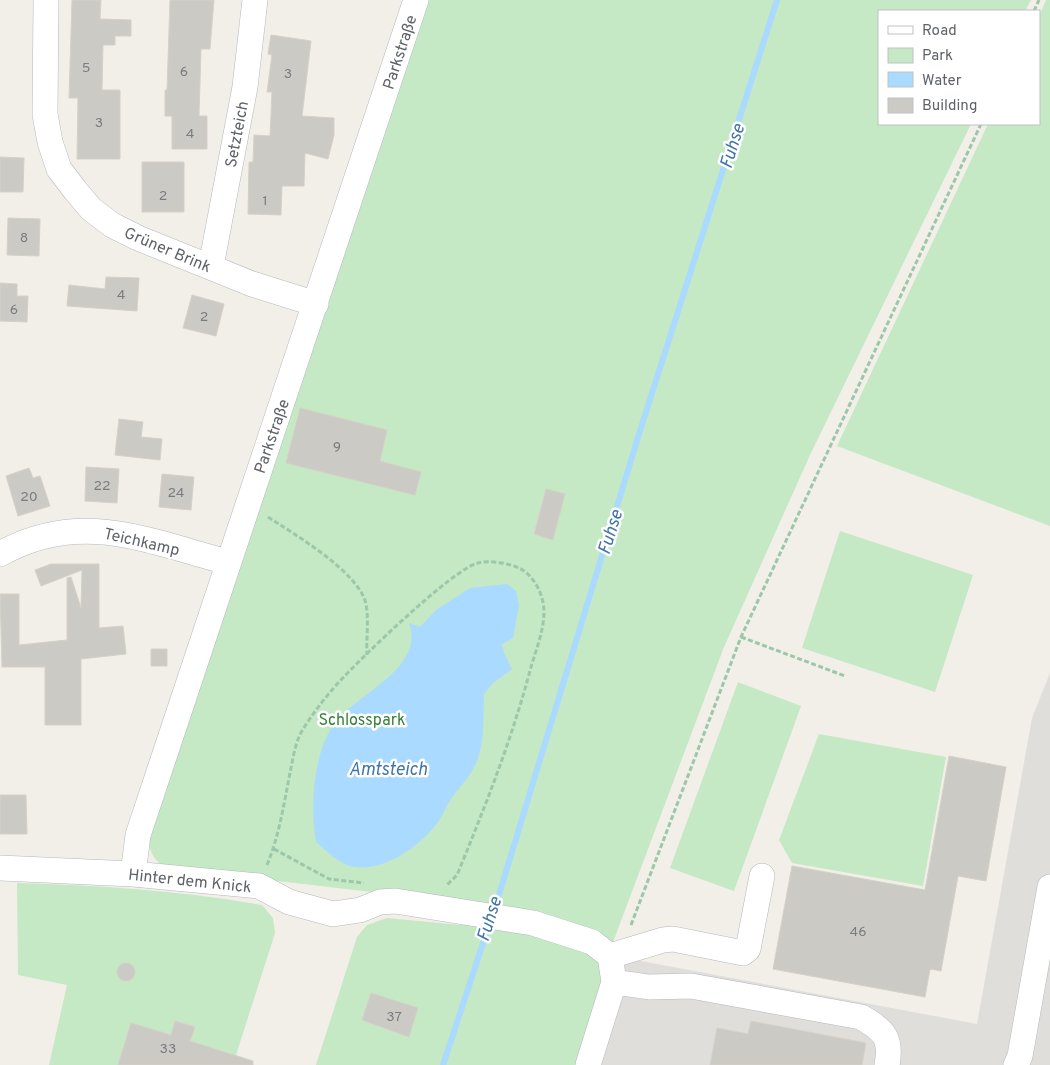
<svg xmlns="http://www.w3.org/2000/svg" width="1050" height="1065" font-family="Overpass,sans-serif">
  <style>
    .industrial { fill: #e0deda }
    .green { fill: #c5e8c5 }
    .water { fill: #aadaff }
    .lines { fill: none; stroke-linecap: round; stroke-linejoin: round }
    .stream { stroke: #aadaff; stroke-width: 6 }
    .building { fill: #cccac5; stroke: #d6d1c6 }
    .minor-casing { stroke: #b5b8bc; stroke-width: 26 }
    .path { stroke: #9cc7a9; stroke-width: 3; stroke-dasharray: 5 2.5; stroke-linecap: butt }
    .minor { stroke: #fff; stroke-width: 25 }
    .labels { text-anchor: middle; stroke-width: 5; stroke-linejoin: round; paint-order: stroke }
    .number-label { font-size: 14px; fill: #7a7d7f }
    .street-label { font-size: 16px; fill: #5f6368; stroke: #fff }
    .park-label { font-size: 16px; fill: #348238; stroke: #fff }
    .water-label { font-size: 18px; font-style: italic; fill: #4174aa; stroke: #fff }
  </style>
  <rect width="100%" height="100%" fill="#f1efe8"/>
  <path class="industrial" d="M1050,673V1065H576L605,970L630,959L977,1024L1032,718Z"/>
  <path class="green" d="M423,0H1031L1025,11H879V124H971L810,455L724,647L610,950L501,907L166,868C153,859 148,852 150,836Z
    M1046,0H1050V526L837,446L988,124H1039V16Z
    M840,531L973,575L935,692L802,648Z
    M738,682L801,706L734,891L670,868Z
    M819,734L946,757L923,886L792,863L779,840Z
    M17,883C100,885 181,891 262,905L273,918L275,933L236,1055L190,1041L194,1027L175,1021L171,1035L118,1065H49L67,985L18,975Z
    M387,918L460,925L470,919L498,922L595,954L605,970L576,1065H316L357,937L367,925Z"/>
  <path class="water" d="M507,584L516,591L519,605L513,638L502,644L504,653L512,669L493,683L484,694C483,715 485,738 478,758C472,775 461,785 451,799C446,806 443,815 438,822C420,846 386,871 354,867C340,865 327,851 316,842C310,808 313,757 332,727C352,695 426,670 409,623L420,627L436,610L470,588Z"/>
  <g class="lines">
    <path class="stream" d="M494,911L639,434L777,0
      M443,1065L490,922"/>
  </g>
  <path class="building" d="M72,0H101L100,19L131,20V36H115V45H103L102,90H120V159H77L78,98H69Z
    M170,0H214L210,49H201L199,116H207V149H172V116H165V90H167Z
    M271,35L311,41L302,116L334,118V135L328,159L305,153L304,186H282L281,215L248,214L249,162H253L254,135L270,136L272,92H267L272,55L268,54Z
    M0,157L24,158L23,192H0Z
    M142,162H184V212H142Z
    M8,218L40,219L39,256L7,255Z
    M106,277L139,278L137,311L67,306L69,285L105,289Z
    M0,283L17,284V296H28L27,322L0,321Z
    M192,295L224,304L216,336L183,328Z
    M300,408L387,430L380,461L421,472L415,495L286,463Z
    M119,419L143,422L141,437L162,439L160,460L115,455Z
    M86,467L119,469L117,503L85,501Z
    M29,468L33,478L40,476L50,506L18,516L6,476Z
    M162,474L194,477L191,510L159,507Z
    M546,489L565,494L553,540L534,534Z
    M51,564H99V628L123,626L126,654L81,659V725H45V667H2L0,594H19V645L67,640V578L71,577L81,608L82,570L41,586L35,570Z
    M151,649H167V666H151Z
    M949,756L1006,767L986,881L958,876L941,971L930,969L925,997L773,969L792,866L925,890Z
    M0,795H26L27,834H0Z
    M117 972a9 9 0 1 1 18 0a9 9 0 1 1-18 0Z
    M371,993L418,1008L409,1037L362,1020Z
    M175,1021L195,1027L190,1041L253,1061V1065H118L131,1023L171,1035Z
    M751,1021L866,1043L862,1065H710L717,1028L748,1034Z"/>
  <g class="lines">
    <defs>
      <path id="minor" d="M46,0L45,114L50,142L59,169L75,190L91,209L112,225L138,238L252,284L316,304
        M211,266L245,87L255,0
        M0,554C80,509 147,541 228,562
        M0,868L133,874L259,886L289,902L333,914L360,910L380,902L395,901L533,923L592,942L610,956L614,982L588,1065
        M133,874L138,835L416,0
        M610,956L663,940L673,939L743,953L748,949L762,876
        M614,982L649,987L691,986L861,1017C884,1030 892,1038 887,1065
        M1016,1065L1020,1056L1050,887"/>
    </defs>
    <use href="#minor" class="minor-casing"/>
    <path class="path" d="M1034,11L1039,0
      M268,517C294,534 359,572 366,604C369,620 366,639 367,655
      M741,637L845,676
      M274,849L329,879L364,883
      M267,865C279,836 284,804 290,773C293,759 295,742 303,729C314,712 326,696 340,681C360,659 454,568 478,563C491,560 507,563 519,568C534,575 544,595 544,612C544,630 536,650 531,667C512,739 485,807 457,875L447,885
      M631,925L741,637L981,124"/>
    <use href="#minor" class="minor"/>
  </g>
  <g class="labels">
    <g class="number-label">
      <text x="86" y="72">5</text>
      <text x="184" y="76">6</text>
      <text x="288" y="78">3</text>
      <text x="99" y="127">3</text>
      <text x="190" y="138">4</text>
      <text x="163" y="200">2</text>
      <text x="265" y="205">1</text>
      <text x="24" y="242">8</text>
      <text x="121" y="299">4</text>
      <text x="14" y="314">6</text>
      <text x="204" y="321">2</text>
      <text x="337" y="451">9</text>
      <text x="102" y="490">22</text>
      <text x="176" y="497">24</text>
      <text x="29" y="501">20</text>
      <text x="858" y="936">46</text>
      <text x="394" y="1021">37</text>
      <text x="168" y="1053">33</text>
    </g>
    <g class="street-label">
      <text transform="translate(399 52) rotate(-72)" y="6">Parkstraße</text>
      <text transform="translate(236 134) rotate(-79)" y="6">Setzteich</text>
      <text transform="translate(168 249) rotate(23)" y="6">Grüner Brink</text>
      <text transform="translate(271 436) rotate(-71)" y="6">Parkstraße</text>
      <text transform="translate(142 541) rotate(13)" y="6">Teichkamp</text>
      <text transform="translate(190 880) rotate(6)" y="6">Hinter dem Knick</text>
    </g>
    <g class="park-label">
      <text x="362" y="725">Schlosspark</text>
    </g>
    <g class="water-label">
      <text transform="translate(732 146) rotate(-73)" y="6">Fuhse</text>
      <text transform="translate(610 532) rotate(-73)" y="6">Fuhse</text>
      <text x="388" y="775">Amtsteich</text>
      <text transform="translate(489 919) rotate(-73)" y="6">Fuhse</text>
    </g>
  </g>
  <rect x="878" y="10" width="162" height="115" fill="#ffffff" stroke="#bfc1c3"/>
  <rect x="888" y="26" width="25" height="8" fill="#ffffff" stroke="#bfc1c3"/>
  <text x="922" y="35" font-size="15" fill="#5f6368">Road</text>
  <rect x="888" y="48" width="25" height="15" fill="#c5e8c5" stroke="#bfc1c3"/>
  <text x="922" y="60" font-size="15" fill="#5f6368">Park</text>
  <rect x="888" y="72" width="25" height="15" fill="#aadaff" stroke="#bfc1c3"/>
  <text x="922" y="85" font-size="15" fill="#5f6368">Water</text>
  <rect x="888" y="98" width="25" height="15" fill="#cccac5" stroke="#bfc1c3"/>
  <text x="922" y="110" font-size="15" fill="#5f6368">Building</text>
</svg>
